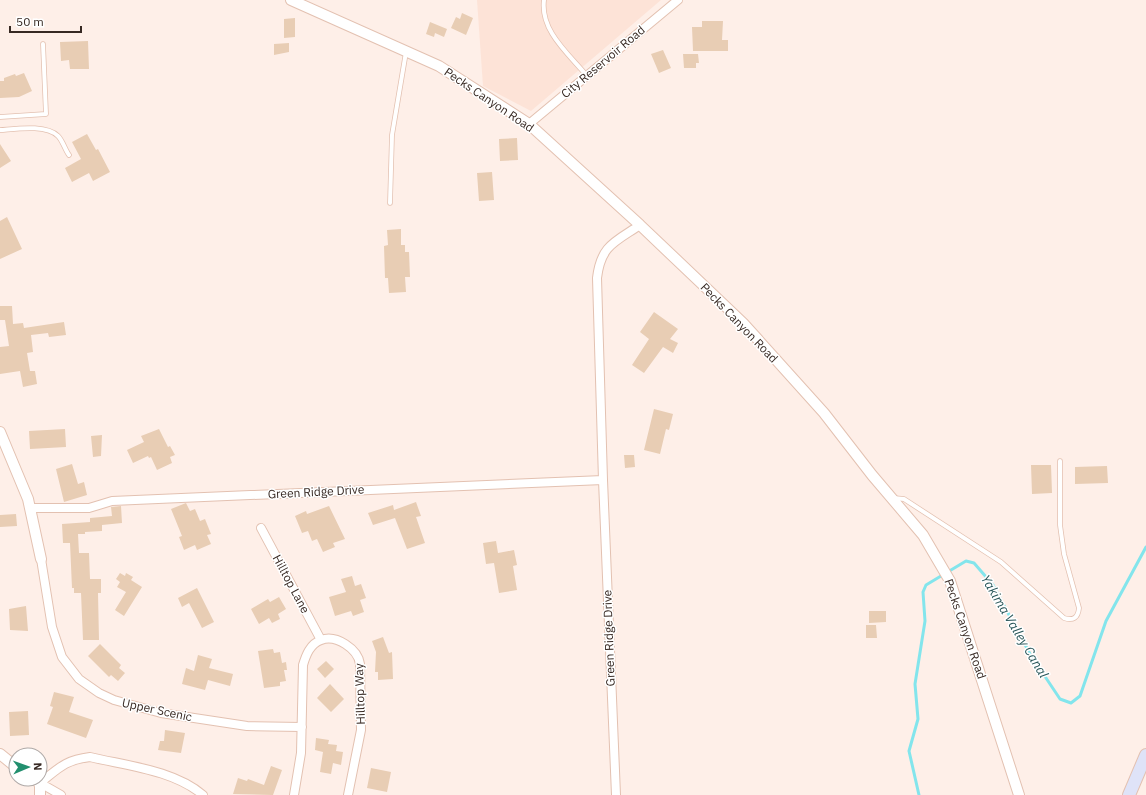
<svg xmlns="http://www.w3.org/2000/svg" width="1146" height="795" font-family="'IBM Plex Sans',sans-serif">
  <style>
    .built { fill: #fde3d7 }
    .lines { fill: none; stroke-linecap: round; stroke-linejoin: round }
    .stream { stroke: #83e5ec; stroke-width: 3 }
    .building { fill: #e8cdb4 }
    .service-casing { stroke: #e3c1b1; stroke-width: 5.5 }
    .minor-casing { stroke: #e3c1b1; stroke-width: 10 }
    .tertiary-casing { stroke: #e3c1b1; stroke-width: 12 }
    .secondary-casing { stroke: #e3c1b1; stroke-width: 14 }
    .service { stroke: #fff; stroke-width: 4 }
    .minor { stroke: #fff; stroke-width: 8 }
    .tertiary { stroke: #fff; stroke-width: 10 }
    .secondary { stroke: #dfe3f8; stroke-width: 12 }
    .labels { text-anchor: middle; stroke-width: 3; stroke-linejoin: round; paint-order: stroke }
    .street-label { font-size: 12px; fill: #372923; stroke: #fff }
    .water-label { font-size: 13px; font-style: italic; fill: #2a575a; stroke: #fff }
  </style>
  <rect width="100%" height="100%" fill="#feefe8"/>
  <path class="built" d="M477,0H661L531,111L483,86Z"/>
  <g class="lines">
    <path class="stream" d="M919,795L909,751L918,719L915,684L925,621L923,592L926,585L966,561L974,563L993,585L1030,654L1060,699L1071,703L1080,696L1106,621L1146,547"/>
  </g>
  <path class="building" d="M462,13L473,18L466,35L451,28L456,17L460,19Z
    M295,18V37L284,38V19Z
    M702,21H723L722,40H728V51H693L692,27H702Z
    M430,22L447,29L444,37L435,33L434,37L426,34Z
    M88,41L89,69H70L69,60L61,61L60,42Z
    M289,43V52L274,55V44Z
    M663,50L671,68L659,73L651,54Z
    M683,54H698L699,63H696V68H684Z
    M24,73L32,91L19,97L0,98V81H4V78L15,74L16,76Z
    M87,134L96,150L98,149L110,172L93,181L89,173L72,182L65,168L81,159L72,142Z
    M517,138L518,160L500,161L499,139Z
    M0,144L11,161L0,168Z
    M492,172L494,200L479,201L477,173Z
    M7,217L22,249L0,259V221Z
    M401,229V245H405V252H409L410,277H405L406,292L389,293L388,278H385L384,246L388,245L387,230Z
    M0,306H12L13,324L23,323L24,328L64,322L66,335L49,337L48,333L31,335L33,352L27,353L30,371H35L37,384L23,387L20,371L0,374V347L9,346L5,320H0Z
    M654,312L678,329L670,339L678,343L673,353L663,347L644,373L632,365L649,339L640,332Z
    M654,409L673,414L669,430L666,429L660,454L644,450Z
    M65,429L66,447L30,449L29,431Z
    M159,429L168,447L170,446L175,455L170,457L172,463L157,470L151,457L149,458L148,456L133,463L127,450L144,442L141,436Z
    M102,435L101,456L93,457L91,436Z
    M624,455H634L635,467L625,468Z
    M72,464L78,484L84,482L87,495L64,502L56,469Z
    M1031,465H1051L1052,493L1032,494Z
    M1107,466L1108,483L1075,484V467Z
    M416,502L421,516L416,517L425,543L407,549L395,518L373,525L368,513L393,505L394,510Z
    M186,503L190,511L195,509L200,521L205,519L211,534L207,535L211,544L197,550L195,545L184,550L179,537L182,536L171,509Z
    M121,506L122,523L102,525V531L85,532V534H78L79,553H89L90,579H101V593H98L99,640H83L81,593H74V588H72L70,543H63L62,524L90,522V518L112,516L111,507Z
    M329,506L345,539L333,543L335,547L323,552L317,539L312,541L308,531L302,533L295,516L306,511L307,514Z
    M16,514L17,526L0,527V515Z
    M496,541L498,553L514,550L517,565L513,566L517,590L499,593L494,563L486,564L483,543Z
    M120,573L125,576L126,573L133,577L131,580L142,587L124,616L115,610L126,592L117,587L120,582L116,579Z
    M352,576L355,586L361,584L366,598L360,600L364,612L353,616L351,611L335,616L329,597L346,592L341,579Z
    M197,588L214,622L202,628L189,603L182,607L178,598Z
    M279,597L286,609L278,614L280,619L272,623L269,618L259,624L251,609L268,599L270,602Z
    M26,606L28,631L10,630L9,609Z
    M869,611H886V622L869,623Z
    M866,625H876L877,638H866Z
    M383,637L389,653L392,652L393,679L378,680V672H375L376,652L372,641Z
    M100,644L121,665L119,668L125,673L118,681L111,675L109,677L88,656Z
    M273,649L274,653L280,652L282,663L286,662L287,670H284L286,681L280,682V686L264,688L258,651Z
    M198,655L212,659L209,668L233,674L230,686L208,680L205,690L182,684L186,668L194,671Z
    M326,661L334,669L325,678L317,669Z
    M330,684L344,699L331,712L317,698Z
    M54,692L74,697L69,712L93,720L86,738L47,724L53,707L50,706Z
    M28,711L29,735L10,736L9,712Z
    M165,730L185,733L181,753L158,750L160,741H164Z
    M316,738L329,740L328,744L337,745L336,751L343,752L341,765L333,763L331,774L320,772L323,752L315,750Z
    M271,766L282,770L273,795L233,794L238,778L247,781L248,779L264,785Z
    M371,768L391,772L387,792L367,788Z"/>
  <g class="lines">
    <defs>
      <path id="service" d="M544,0C540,31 569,54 587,76
        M0,117L46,114L43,44
        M0,130C15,129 46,124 58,136C63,141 65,150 69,155
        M390,203L392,135L406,52
        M893,498L904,499L1001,562L1064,618C1073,621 1078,618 1079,608L1064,554L1060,525V461"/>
      <path id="minor" d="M529,124L678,0
        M31,508H89L112,501L603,480
        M261,528L321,640
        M41,559L52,627L62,657L79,679L99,693L114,700L161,713L247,726L302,727
        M61,795L40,783C59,768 65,760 90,757C128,766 173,770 203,795
        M294,795L301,753L303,665C306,655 310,644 321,640C336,634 358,649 360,664L361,730L348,795
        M616,795L603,480L597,278C601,245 615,242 640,225"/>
      <path id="tertiary" d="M291,0L439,66L529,124L640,225L743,323L824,413L872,475L923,535L950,581L1019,795
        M0,432L28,499L41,559
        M0,754L16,767
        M33,779L40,783V795"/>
      <path id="secondary" d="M1129,795L1146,755"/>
    </defs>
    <use href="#service" class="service-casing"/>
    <use href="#minor" class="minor-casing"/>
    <use href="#tertiary" class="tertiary-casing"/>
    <use href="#secondary" class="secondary-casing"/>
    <use href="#service" class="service"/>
    <use href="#minor" class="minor"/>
    <use href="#tertiary" class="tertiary"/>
    <use href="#secondary" class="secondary"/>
  </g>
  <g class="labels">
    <g class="street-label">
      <text transform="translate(603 62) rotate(-40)" y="4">City Reservoir Road</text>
      <text transform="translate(489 100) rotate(34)" y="4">Pecks Canyon Road</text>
      <text transform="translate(739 323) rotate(46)" y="4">Pecks Canyon Road</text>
      <text transform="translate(316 492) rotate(-3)" y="4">Green Ridge Drive</text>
      <text transform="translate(291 584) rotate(62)" y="4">Hilltop Lane</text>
      <text transform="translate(965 629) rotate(71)" y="4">Pecks Canyon Road</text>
      <text transform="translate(609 638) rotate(-92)" y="4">Green Ridge Drive</text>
      <text transform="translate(360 694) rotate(-92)" y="4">Hilltop Way</text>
      <text transform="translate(157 710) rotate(12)" y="4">Upper Scenic</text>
    </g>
    <g class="water-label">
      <text transform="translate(1015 626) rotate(59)" y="5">Yakima Valley Canal</text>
    </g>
  </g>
  <g transform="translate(28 767) rotate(88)"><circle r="19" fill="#ffffff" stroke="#afa9a7"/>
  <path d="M0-3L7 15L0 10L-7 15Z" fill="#228f6e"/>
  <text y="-6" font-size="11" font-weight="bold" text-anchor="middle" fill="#372923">N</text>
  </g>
  <path d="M10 26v6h71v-6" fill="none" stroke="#372923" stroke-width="2"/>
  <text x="16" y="26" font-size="12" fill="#372923" stroke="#ffffff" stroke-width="3" paint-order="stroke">50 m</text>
</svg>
